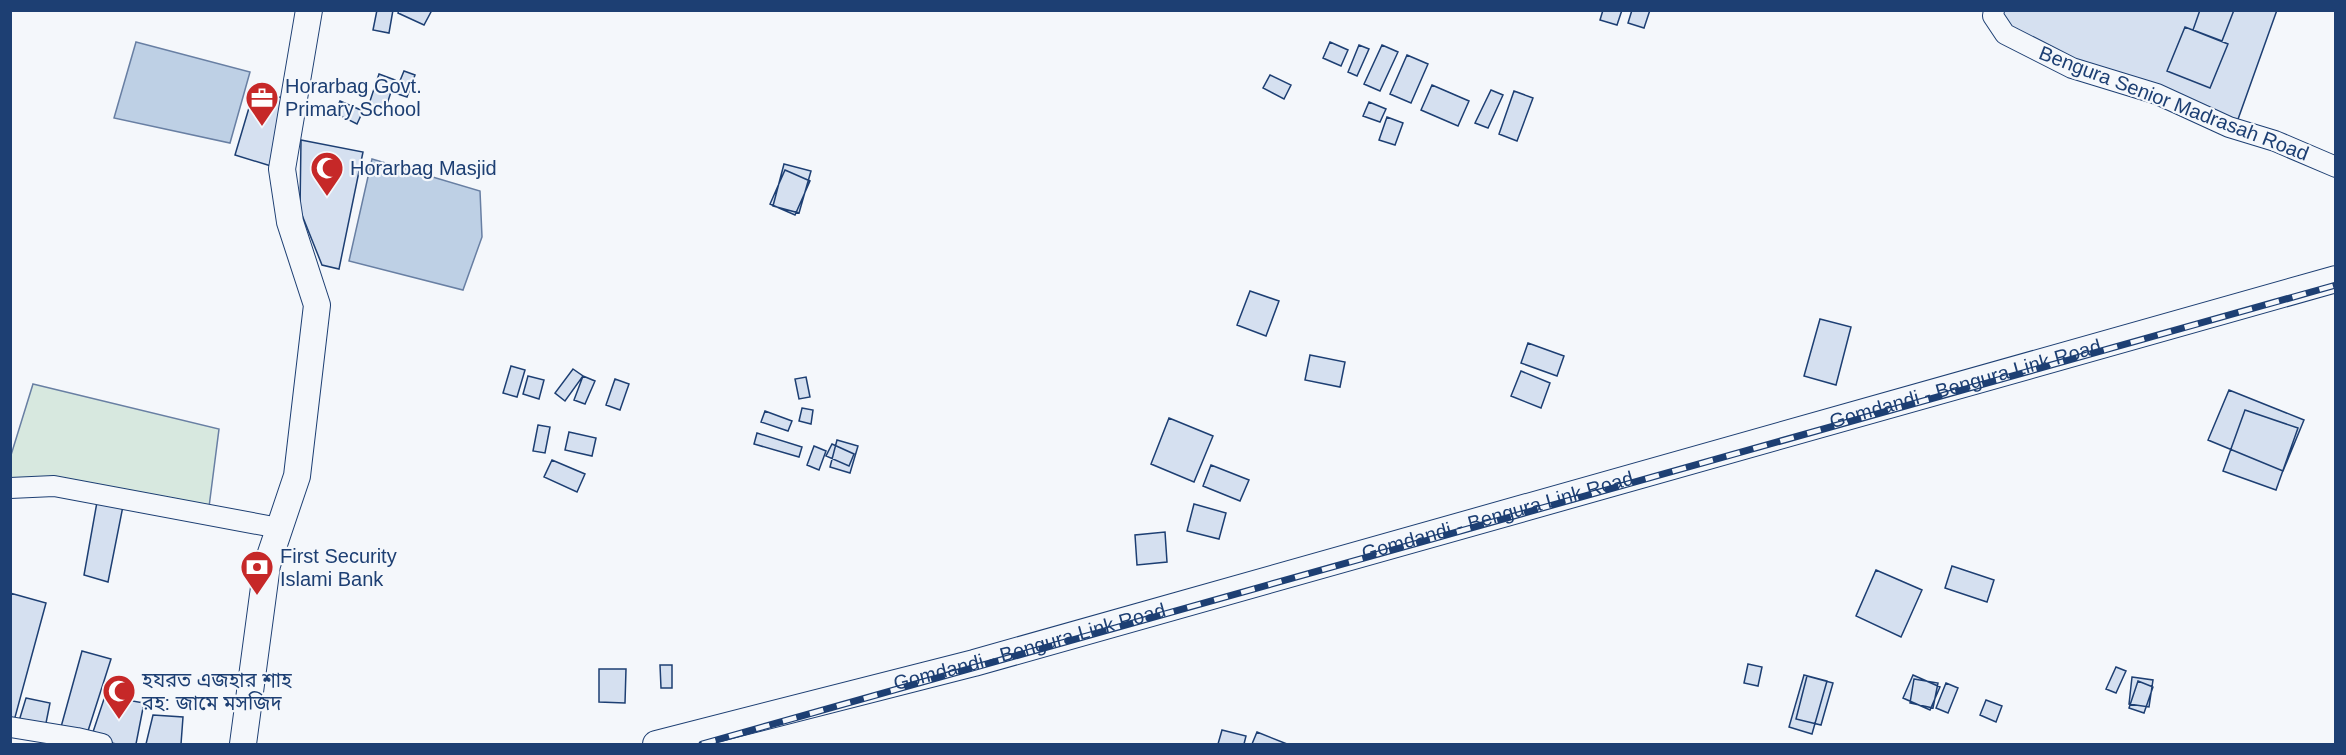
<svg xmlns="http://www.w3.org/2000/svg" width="2346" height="755" font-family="Arial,'Noto Sans Bengali',sans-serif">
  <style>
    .green { fill: #d7e8df; stroke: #687fa3; stroke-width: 1.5 }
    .water { fill: #bed0e5; stroke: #687fa3; stroke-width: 1.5 }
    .building { fill: #d5e0f0; stroke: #1d3f73; stroke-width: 1.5 }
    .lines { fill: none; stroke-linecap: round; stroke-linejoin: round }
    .minor-casing { stroke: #1d3f73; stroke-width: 22 }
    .major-casing { stroke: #1d3f73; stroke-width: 28 }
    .minor { stroke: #f4f7fb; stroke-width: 20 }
    .major { stroke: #f4f7fb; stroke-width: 26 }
    .rail-casing { stroke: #1d3f73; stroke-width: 7 }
    .rail { stroke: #f4f7fb; stroke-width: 4.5; stroke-dasharray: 14; stroke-linecap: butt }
    .labels { text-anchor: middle; stroke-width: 4.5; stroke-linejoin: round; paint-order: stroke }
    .poi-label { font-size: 20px; fill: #1d3f73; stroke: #f4f7fb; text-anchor: start }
    .street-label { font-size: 20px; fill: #1d3f73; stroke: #f4f7fb }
  </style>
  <rect width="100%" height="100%" fill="#f4f7fb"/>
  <path class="green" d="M33,384L219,429L209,507L11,478V455Z"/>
  <path class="water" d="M136,42L250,72L230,143L114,118Z
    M372,159L480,191L482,237L463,290L349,261Z"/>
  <path class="building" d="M377,10H393L389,33L373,30Z
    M399,10H432L424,25L398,13Z
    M1603,10H1622L1617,25L1600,20Z
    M1632,10H1650L1644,28L1628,23Z
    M2001,10H2277L2237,122L2076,64L2007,29Z
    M2200,10H2234L2222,41L2193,30Z
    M2185,27L2228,44L2210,88L2167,71Z
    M1330,42L1348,50L1341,66L1323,58Z
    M1359,45L1369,49L1357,76L1348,72Z
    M1382,45L1398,52L1380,91L1364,84Z
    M1407,55L1428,64L1411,103L1390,94Z
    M404,71L415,75L407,97L395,93Z
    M379,74L395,80L385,110L369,104Z
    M1270,75L1291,85L1284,99L1263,88Z
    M1432,85L1469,101L1458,126L1421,110Z
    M1491,90L1503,95L1488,128L1475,123Z
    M254,91L287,99L271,166L235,155Z
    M1514,91L1533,98L1517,141L1499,134Z
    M340,101L363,111L357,124L335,113Z
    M1369,102L1386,109L1380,122L1363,116Z
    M1387,117L1403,123L1395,145L1379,140Z
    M301,140L363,152L339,269L322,265L300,210Z
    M784,164L811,171L799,213L773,206Z
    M785,170L810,181L795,215L770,204Z
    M1250,291L1279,301L1266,336L1237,325Z
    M1820,319L1851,327L1836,385L1804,376Z
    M1528,343L1564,356L1557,376L1521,363Z
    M1310,355L1345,362L1340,387L1305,380Z
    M511,366L525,370L517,397L503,393Z
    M573,369L583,376L565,401L555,393Z
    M1521,371L1550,383L1541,408L1511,396Z
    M528,376L544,380L539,399L523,394Z
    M583,376L595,381L585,404L574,400Z
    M806,377L810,397L799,399L795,379Z
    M615,379L629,384L620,410L606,405Z
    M2229,390L2304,420L2283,471L2208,440Z
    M802,408L813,410L811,424L799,421Z
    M2245,410L2298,428L2276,490L2223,471Z
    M765,411L792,421L788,431L761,422Z
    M1169,418L1213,436L1194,482L1151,464Z
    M538,425L550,427L545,453L533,451Z
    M569,432L596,438L592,456L565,450Z
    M757,433L802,447L799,457L754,444Z
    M837,440L858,446L850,473L830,467Z
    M832,444L854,454L849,466L826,456Z
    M814,446L826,451L819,470L807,465Z
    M552,460L585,474L577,492L544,477Z
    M1211,465L1249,480L1240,501L1203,486Z
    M97,502L123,506L108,582L84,575Z
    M1194,504L1226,513L1219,539L1187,531Z
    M1165,532L1167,562L1137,565L1135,535Z
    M1952,566L1994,580L1987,602L1945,588Z
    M1876,570L1922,590L1901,637L1856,616Z
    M10,593L46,603L14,721L10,719Z
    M82,651L111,659L87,734L61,727Z
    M1748,664L1762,667L1758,686L1744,683Z
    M660,665H672V688H661Z
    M2116,667L2126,671L2116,693L2106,689Z
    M599,669H626L625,703L599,702Z
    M1804,675L1827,681L1812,734L1789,727Z
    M1913,675L1940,687L1930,710L1903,698Z
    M1807,676L1833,683L1821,725L1796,719Z
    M2132,677L2153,680L2149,707L2129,704Z
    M1914,679L1938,683L1933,708L1910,703Z
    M2138,681L2153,687L2144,713L2129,708Z
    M1946,683L1958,688L1948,713L1936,708Z
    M105,696L144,703L136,744H116L91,738Z
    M26,698L50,703L45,728L19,721Z
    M1986,700L2002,706L1996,722L1980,715Z
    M153,715L183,717L181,744H146Z
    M1222,730L1246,736L1244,744H1218Z
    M1257,732L1287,744H1252Z"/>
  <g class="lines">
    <defs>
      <path id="minor" d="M1994,10L1993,16L2005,34L2072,68L2157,94L2229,127L2275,141L2336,167
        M10,488L54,486L279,528
        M10,727L77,738L102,744"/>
      <g id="major">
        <path d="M243,744L267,565L297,476L317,305L290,222L282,169L309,10"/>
        <path id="s1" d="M656,744L974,663L2336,279"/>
      </g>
    </defs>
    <use href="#minor" class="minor-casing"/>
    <use href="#major" class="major-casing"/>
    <use href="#minor" class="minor"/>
    <use href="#major" class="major"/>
    <defs>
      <path id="rail" d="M702,744L2336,285"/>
    </defs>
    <use href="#rail" class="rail-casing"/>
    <use href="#rail" class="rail"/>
  </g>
  <defs>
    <symbol id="office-pin" viewBox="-11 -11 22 30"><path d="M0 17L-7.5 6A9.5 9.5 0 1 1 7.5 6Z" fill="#c62828" stroke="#f4f7fb"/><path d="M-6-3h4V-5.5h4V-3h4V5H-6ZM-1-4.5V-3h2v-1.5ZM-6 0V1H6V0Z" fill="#fff"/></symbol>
    <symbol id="mosque-pin" viewBox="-11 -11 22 30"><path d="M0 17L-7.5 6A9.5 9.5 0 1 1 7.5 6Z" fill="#c62828" stroke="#f4f7fb"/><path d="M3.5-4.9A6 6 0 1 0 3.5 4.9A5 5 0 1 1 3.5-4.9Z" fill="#fff"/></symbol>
    <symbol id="bank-pin" viewBox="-11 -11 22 30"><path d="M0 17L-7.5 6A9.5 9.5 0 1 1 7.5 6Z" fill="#c62828" stroke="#f4f7fb"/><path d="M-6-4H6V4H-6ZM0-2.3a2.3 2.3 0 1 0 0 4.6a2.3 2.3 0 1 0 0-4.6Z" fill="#fff"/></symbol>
  </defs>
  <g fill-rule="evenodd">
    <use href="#office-pin" x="243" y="79" width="38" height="52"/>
    <use href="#mosque-pin" x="308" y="149" width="38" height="52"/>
    <use href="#bank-pin" x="238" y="548" width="38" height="52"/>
    <use href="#mosque-pin" x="100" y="672" width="38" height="52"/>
  </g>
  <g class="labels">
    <g class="poi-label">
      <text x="285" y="93">Horarbag Govt.<tspan x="285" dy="23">Primary School</tspan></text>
      <text x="350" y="175">Horarbag Masjid</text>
      <text x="280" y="563">First Security<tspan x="280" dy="23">Islami Bank</tspan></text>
      <text x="142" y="687">হযরত এজহার শাহ<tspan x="142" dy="23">রহ: জামে মসজিদ</tspan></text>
    </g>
    <g class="street-label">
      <text transform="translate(2174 103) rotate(21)" y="7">Bengura Senior Madrasah Road</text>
      <text dy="7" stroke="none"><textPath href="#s1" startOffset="1358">Gomdandi - Bengura Link Road</textPath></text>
      <text dy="7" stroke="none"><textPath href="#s1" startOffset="872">Gomdandi - Bengura Link Road</textPath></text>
      <text dy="7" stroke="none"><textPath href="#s1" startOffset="386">Gomdandi - Bengura Link Road</textPath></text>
    </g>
  </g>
  <rect width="2346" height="755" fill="none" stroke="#1d3f73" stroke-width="24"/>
</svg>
